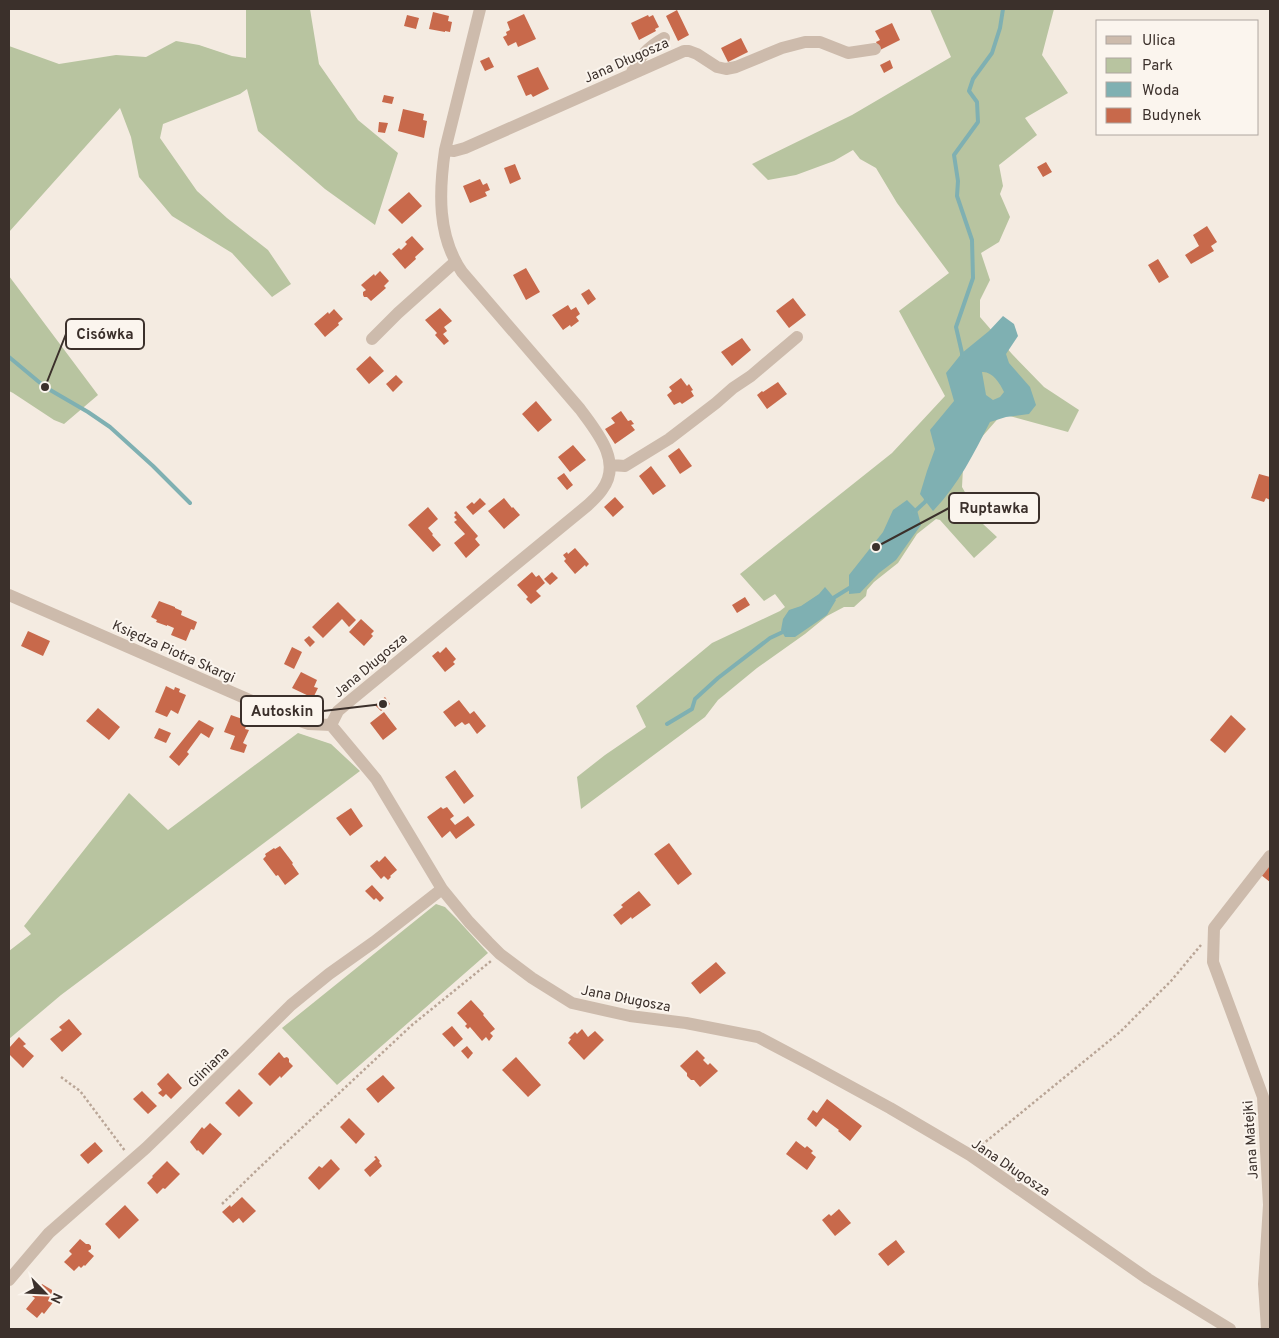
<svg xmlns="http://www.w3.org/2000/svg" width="1279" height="1338" font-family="Overpass,sans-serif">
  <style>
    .green { fill: #b8c4a0 }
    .water { fill: #7fb0b2; fill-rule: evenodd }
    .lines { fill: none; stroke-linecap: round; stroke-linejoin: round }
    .stream { stroke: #7fb0b2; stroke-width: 4 }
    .building { fill: #c8694b }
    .path { stroke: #b9a596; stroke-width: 2.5; stroke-dasharray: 2.5 2.5; stroke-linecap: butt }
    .minor { stroke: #cdbbac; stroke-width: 12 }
    .labels { text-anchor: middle; stroke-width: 4; stroke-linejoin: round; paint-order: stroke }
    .street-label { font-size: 14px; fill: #3b302b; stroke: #fbf5ee }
    .leader { fill: none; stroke: #3b302b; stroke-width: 2 }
    .callout-dot { fill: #3b302b; stroke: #fbf5ee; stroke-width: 2 }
    .callout { fill: #fbf5ee; stroke: #3b302b; stroke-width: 2 }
    .callout-label { font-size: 15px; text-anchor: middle; font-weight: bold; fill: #3b302b }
  </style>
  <rect width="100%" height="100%" fill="#f4ebe1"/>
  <path class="green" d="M246,9H310L319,64L358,120L398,153L375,225L325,189L258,131L247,89L240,94L163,124L160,138L197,191L227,218L268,250L291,284L272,297L232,253L172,216L139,177L131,137L120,108L9,232V46L59,64L116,55L146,57L176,41L199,45L232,56L246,58Z
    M930,9H1054L1042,55L1068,93L1025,118L1037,135L999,165L1003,186L1000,194L1010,217L999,242L981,253L990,280L980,300V317L1012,354L1044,387L1079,410L1068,432L1002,414L973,447L963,468L962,487L983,524L997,537L974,558L940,520L936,519L917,534L898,563L874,582L867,590L866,596L854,607H844L827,616L805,634L757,668L718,700L705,717L581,809L577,777L605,755L646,727L636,706L712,643L780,611L785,607L775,594L764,601L740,574L892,453L945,396L899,311L949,273L897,203L876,168L860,159L853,150L834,161L796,175L768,180L752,164L852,115L951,57Z
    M9,276L98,395L64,424L54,420L13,393L9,391Z
    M298,733L331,744L360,771L61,995L9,1039V951L31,934L24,926L129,793L168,830Z
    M436,904L445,907L456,918L488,953L337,1085L282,1028Z"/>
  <path class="water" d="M1003,316L1014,324L1018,336L1006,354L1009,363L1030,387L1036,405L1029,414L1006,417L990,422C973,455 959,484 933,511L920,494L927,471L935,449L930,430L954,401L946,373L962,353L989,331ZM982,372C992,371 1000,383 1004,392L1000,397L993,400L986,395Z
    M907,500L917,510L921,525L896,560L879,573L860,593L849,594V575L883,532L893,510Z
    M825,587L836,600L827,615L795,637H785L781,630L783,619L789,610L801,606L819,594Z"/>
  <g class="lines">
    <path class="stream" d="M9,357L45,387L88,412L110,427L153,466L190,503
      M962,357V353L956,327L973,278L972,240L957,196L958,181L954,155L978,122L977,102L969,91L973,79L992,53L1000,28L1003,9
      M913,513L925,502L927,498
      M830,600L851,587
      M667,724L692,709L695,699L718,678L770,638L785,631"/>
  </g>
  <path class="building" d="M677,10L689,35L678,41L666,16Z
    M433,12L449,16L448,21L452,22L450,32L445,31V32L429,29Z
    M524,14L536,39L518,47L516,42L508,46L503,37L507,35L506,32L510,30L507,22Z
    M407,15L419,18L416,29L404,26Z
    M648,15L649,17L653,15L659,27L655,29L656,31L639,40L631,23Z
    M892,23L900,40L880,50L876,42L880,40L875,31Z
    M741,38L748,52L728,62L721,48Z
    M489,57L494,67L485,71L480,61Z
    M890,60L893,68L884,73L880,65Z
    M538,67L549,89L533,97L531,94L526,96L517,76Z
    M384,95L394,97L392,104L382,102Z
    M403,109L424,114L423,120L427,121L424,138L398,131Z
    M379,122L388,123L385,133L378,132Z
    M1046,162L1052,172L1043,177L1037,167Z
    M515,164L521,179L510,184L504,168Z
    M480,179L483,185L487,183L490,190L485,192L487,196L470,203L463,186Z
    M409,192L422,206L402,224L388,210Z
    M1207,226L1217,242L1211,246L1214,251L1191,264L1185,255L1199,246L1193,235Z
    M412,236L424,249L415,257L416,259L405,269L392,254L399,248L401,250L407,244L405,242Z
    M1158,259L1169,277L1159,283L1148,265Z
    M526,268L540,292L526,300L513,275Z
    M380,271L389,281L384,286L386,288L371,301L367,297H364L363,295V292L366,290L361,285L374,274L375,276Z
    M589,289L596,299L588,305L581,294Z
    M793,298L806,315L789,328L776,311Z
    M568,305L571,310L576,307L580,314L576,317L579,321L571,327L570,325L563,330L552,315Z
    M440,308L452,321L444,327L447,331L443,334L449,341L444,345L435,335L437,333L425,320Z
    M334,309L343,319L338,323L339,325L325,337L314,324L328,312L329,314Z
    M742,338L751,350L732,366L721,352Z
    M370,356L384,371L369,384L356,369Z
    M396,375L403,382L393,392L386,384Z
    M681,378L687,386L689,384L693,390L691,391L694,396L682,404L680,402L674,405L667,395L672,391L669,387Z
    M778,382L787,394L767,409L757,395L762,391L763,392Z
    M536,401L552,420L538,432L522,414Z
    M621,411L628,421L631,420L634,424L631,425L635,430L615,444L605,429L615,423L611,418Z
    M573,445L586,460L570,472L558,457Z
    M679,448L692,466L680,474L668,456Z
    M651,466L666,486L653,495L639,476Z
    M564,473L573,485L567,490L557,478Z
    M1259,474L1270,477V500L1266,498L1264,502L1251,498Z
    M615,497L624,507L613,517L604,507Z
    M480,498L486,504L473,515L466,507L472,502L474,504Z
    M504,498L512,508L513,507L520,515L504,529L488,511Z
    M428,507L438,519L428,528L433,534L432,535L441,545L433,552L408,525Z
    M456,511L478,536L475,539L480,545L466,558L454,543L465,534L454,522L457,520L454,517L456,515L454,513Z
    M575,548L589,564L586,567L585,565L575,574L564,561L566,559L563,555L567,552L568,554Z
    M532,572L536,577L539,575L545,583L536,591L541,596L531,604L526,599L528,597L517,585Z
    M552,572L558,578L550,585L544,579Z
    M745,597L750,605L737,613L732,605Z
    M159,601L175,607V608L182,611L181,615L197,622L194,630L191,629L186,641L171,635L174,628L167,625V626L156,622L157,620L151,617Z
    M338,602L356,620L349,627L342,619L323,638L312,627Z
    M361,619L374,631L371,634L373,636L364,646L349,632Z
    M28,631L50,641L43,656L21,646Z
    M309,636L315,642L310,647L304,640Z
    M292,647L302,652L294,669L284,664Z
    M446,647L456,659L453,662L455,664L445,672L432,656L438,651L440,653Z
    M301,672L317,680L314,687L318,688L313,698L292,688Z
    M166,686L174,690L175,687L180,689L179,692L186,695L178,714L171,710L167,717L155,712Z
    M385,697L390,704L381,711L375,705Z
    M459,700L470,714L474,711L486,726L477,734L469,723L465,725L462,722L455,727L443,712Z
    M98,708L120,727L109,740L86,721Z
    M384,712L397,729L383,740L370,723Z
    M231,715L248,721L245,729L249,730L243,743L247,745L244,753L230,749L235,736L224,732Z
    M1231,715L1246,729L1225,753L1210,740Z
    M199,720L214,728L209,738L201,733L187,752L189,754L179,766L169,757Z
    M159,728L171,733L166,743L154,738Z
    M455,770L474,796L464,804L445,777Z
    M441,807L443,809L447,807L454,816L450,819L455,825L468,816L475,825L456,839L450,831L442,838L427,817Z
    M351,808L363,826L350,836L336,818Z
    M669,843L692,874L678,885L654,854Z
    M280,846L293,863L292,864L299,874L285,885L278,875L276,876L263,859L266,856L265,854L274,848L275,849Z
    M385,856L397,870L390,876L391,877L388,880L384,876L381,879L370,866L377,860L379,862Z
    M1270,863V882L1261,875Z
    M372,885L384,898L380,902L376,898L374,900L365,891Z
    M639,891L651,905L632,919L631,917L621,925L613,915L623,907L621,905Z
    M716,962L726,973L700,994L691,983Z
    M471,1000L484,1014L483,1015L495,1029L490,1033L493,1036L489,1041L486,1037L482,1041L470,1027L468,1029L465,1026L467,1024L457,1013Z
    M69,1019L82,1034L62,1052L50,1039L62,1030L59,1027Z
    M452,1026L463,1039L454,1047L442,1034Z
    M582,1029L588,1037L595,1031L604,1040L584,1060L568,1043L571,1039L569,1038L575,1032L577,1034Z
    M19,1037L26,1044L23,1046L34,1056L23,1068L9,1054V1048Z
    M467,1046L473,1053L468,1059L461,1051Z
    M697,1050L705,1058L703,1060L708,1065L710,1063L718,1071L700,1087L694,1080H691L687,1076V1073L680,1066Z
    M279,1052L284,1058L287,1057L289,1059V1062L293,1066L281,1078L280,1076L270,1086L258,1074Z
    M516,1057L541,1085L528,1097L502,1070Z
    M168,1073L182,1088L171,1099L166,1094L163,1097L158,1093L162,1090L157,1084Z
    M383,1075L395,1088L378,1103L366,1089Z
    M239,1089L253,1103L239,1117L225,1103Z
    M142,1091L157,1106L148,1114L133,1099Z
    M827,1099L862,1126L850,1141L838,1131L839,1130L823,1118L816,1127L807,1119L813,1110L817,1113Z
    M349,1118L365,1134L356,1144L340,1127Z
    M210,1123L222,1134L203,1155L198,1150L197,1151L190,1142L202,1127L204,1129Z
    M796,1141L805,1148L807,1146L813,1151L811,1153L816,1157L807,1170L786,1154Z
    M95,1142L103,1151L88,1164L80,1155Z
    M376,1156L380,1161L379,1162L382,1166L370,1177L364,1170L376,1159L374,1157Z
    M331,1159L340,1169L319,1190L308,1178L319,1166L322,1168Z
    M167,1161L180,1174L165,1189L163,1188L157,1194L147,1183L153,1177L152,1176Z
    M242,1197L256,1211L243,1223L239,1218L233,1223L222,1212L230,1205L231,1207Z
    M125,1205L139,1220L119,1239L105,1224Z
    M839,1209L851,1223L835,1236L822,1220L829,1214L831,1216Z
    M80,1239L86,1244H89L91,1246V1249L88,1251L94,1256L85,1266L84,1265L81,1268L79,1266L74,1271L64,1262L72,1254L69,1251Z
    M896,1240L905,1252L888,1266L878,1254Z
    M42,1284L52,1290V1292L58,1296L44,1314L42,1312L37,1318L26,1309L35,1298L32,1296Z"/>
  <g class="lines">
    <path class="path" d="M61,1077L80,1091L125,1151
      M978,1148L1120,1032L1171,981L1201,945
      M222,1204L258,1169L412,1025L491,961"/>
    <path class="minor" d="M631,74C639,57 648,47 664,38
      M445,150L454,151L465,148L684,51H689L697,54L717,67L726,69L736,67L782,48L805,42H820L848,53L875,49
      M372,339L398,313L455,262
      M611,465L625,466L669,439L716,403L733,388L751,376L797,337
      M9,595L286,716L309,724L331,725
      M331,725L376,779L442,889L469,922L488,942L500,954L532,978L572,1003L630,1016L686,1023L758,1037L813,1066L890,1108L970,1155L1148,1279L1230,1329
      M331,725L338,711L351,700L588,505C593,500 598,496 602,490C623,462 597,432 580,409L462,272C437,236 439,191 445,150L480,9
      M9,1280L49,1233L146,1148L178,1117L291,1005L329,974L374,942L442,889
      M1267,1329L1264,1284L1269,1205L1263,1097L1213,962L1214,928L1270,856"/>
  </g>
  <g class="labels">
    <g class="street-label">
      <text transform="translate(626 60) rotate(-24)" y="5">Jana Długosza</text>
      <text transform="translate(174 651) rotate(24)" y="5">Księdza Piotra Skargi</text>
      <text transform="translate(370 665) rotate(-40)" y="5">Jana Długosza</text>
      <text transform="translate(626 998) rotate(11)" y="5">Jana Długosza</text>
      <text transform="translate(208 1067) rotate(-45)" y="5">Gliniana</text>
      <text transform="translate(1250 1140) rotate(-94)" y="5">Jana Matejki</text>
      <text transform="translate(1011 1167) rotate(34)" y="5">Jana Długosza</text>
    </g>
  </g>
  <path class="leader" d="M45 387L66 334M876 547L949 508M383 704L323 711"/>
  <g class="callout-dot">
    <circle cx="45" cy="387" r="5"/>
    <circle cx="876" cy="547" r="5"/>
    <circle cx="383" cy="704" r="5"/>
  </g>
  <g class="callout">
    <rect x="66" y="319" width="78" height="30" rx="5"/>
    <rect x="949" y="493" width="90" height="30" rx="5"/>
    <rect x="241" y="696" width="82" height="30" rx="5"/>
  </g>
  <g class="callout-label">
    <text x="105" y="339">Cisówka</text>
    <text x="994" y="513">Ruptawka</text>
    <text x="282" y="716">Autoskin</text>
  </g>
  <rect width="1279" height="1338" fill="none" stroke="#3b302b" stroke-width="20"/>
  <rect x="1096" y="20" width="162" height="115" fill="#fbf5ee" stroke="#aea6a0"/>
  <rect x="1106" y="36" width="25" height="8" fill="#cdbbac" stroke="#aea6a0"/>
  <text x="1142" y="45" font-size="15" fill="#3b302b">Ulica</text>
  <rect x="1106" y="58" width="25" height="15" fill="#b8c4a0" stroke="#aea6a0"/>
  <text x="1142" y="70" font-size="15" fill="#3b302b">Park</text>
  <rect x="1106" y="82" width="25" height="15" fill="#7fb0b2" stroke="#aea6a0"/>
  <text x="1142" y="95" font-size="15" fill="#3b302b">Woda</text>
  <rect x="1106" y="108" width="25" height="15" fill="#c8694b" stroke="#aea6a0"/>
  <text x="1142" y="120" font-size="15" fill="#3b302b">Budynek</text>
  <g transform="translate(45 1293) rotate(114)" stroke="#fbf5ee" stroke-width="4" paint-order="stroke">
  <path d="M0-4L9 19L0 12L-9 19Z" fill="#3b302b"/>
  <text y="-8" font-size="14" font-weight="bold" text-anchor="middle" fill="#3b302b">N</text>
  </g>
</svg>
